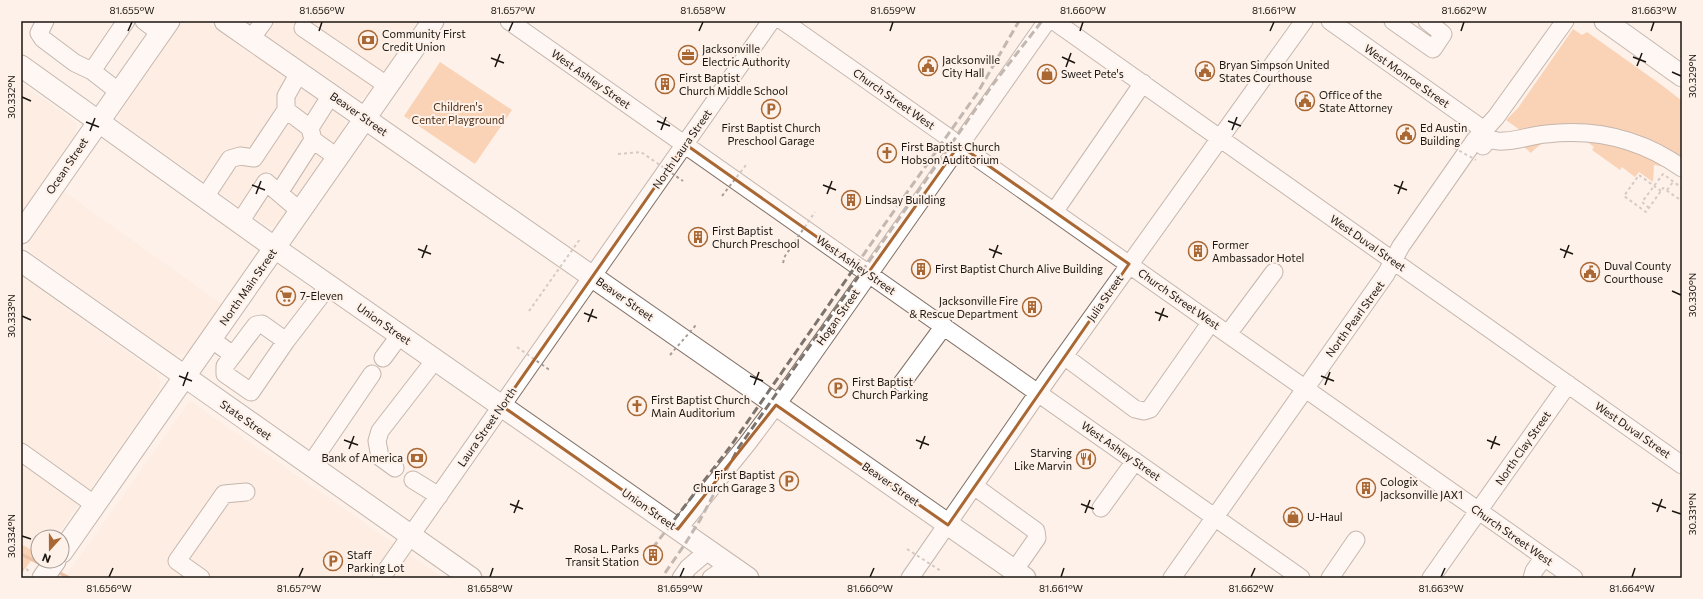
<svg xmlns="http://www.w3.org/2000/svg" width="1703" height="599" font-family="Commissioner,sans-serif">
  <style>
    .built { fill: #fde8d9 }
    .green { fill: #f7af7b }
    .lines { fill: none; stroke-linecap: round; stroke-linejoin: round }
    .stream { stroke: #db8d52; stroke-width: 3.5 }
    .minor-casing { stroke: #827166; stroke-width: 19 }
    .major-casing { stroke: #827166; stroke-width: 23 }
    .path { stroke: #a79d96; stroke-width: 2; stroke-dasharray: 3 3; stroke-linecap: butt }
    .minor { stroke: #fff; stroke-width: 17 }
    .major { stroke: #fff; stroke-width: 21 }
    .rail { stroke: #7d746e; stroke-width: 3; stroke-dasharray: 8 4; stroke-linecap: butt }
    .path-bridge { stroke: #a79d96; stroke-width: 2; stroke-dasharray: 3 3; stroke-linecap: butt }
    .marked { fill: none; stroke: #a96733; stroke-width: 3; stroke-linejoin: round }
    .ticks { fill: none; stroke: #1b1510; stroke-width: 1.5 }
    .labels { text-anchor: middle; stroke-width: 4; stroke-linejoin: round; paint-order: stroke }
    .poi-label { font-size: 11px; fill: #1b1510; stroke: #fdf1e9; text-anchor: start }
    .street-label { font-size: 11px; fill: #1b1510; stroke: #fdf1e9 }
    .park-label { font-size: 11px; fill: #4c2c13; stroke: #fdf1e9 }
    .neatline { fill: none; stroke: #1b1510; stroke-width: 1.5 }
    .ticks-label { font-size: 10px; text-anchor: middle; fill: #1b1510 }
  </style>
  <rect width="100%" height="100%" fill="#fdf1e9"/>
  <path class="built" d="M182,21H205L340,115L345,122L344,131L280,222L273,226L266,225L123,124L119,118L121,108Z
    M244,21H420L369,95L359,99Z
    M21,83L70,118L77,124L75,135L21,214Z
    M63,191L223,305L188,352L181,355L174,354L33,254L28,247L30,239Z
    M21,276L155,372L160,381L159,389L155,397L56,537H38L37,553L21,544Z
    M190,401L443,578H65Z"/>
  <path class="green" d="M1573,29L1582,35L1587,32L1663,86L1682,101V164L1656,148L1524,133L1506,120L1518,108Z
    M440,62L512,110L475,164L404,116Z
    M1564,134C1603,134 1638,144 1672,164L1671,168L1654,165L1653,182L1639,172L1635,177L1622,167L1620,170L1592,150L1594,147L1580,137L1578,141C1557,135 1546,138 1531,153L1524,147L1532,138Z
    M21,544L37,553L21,574Z"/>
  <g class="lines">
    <path class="stream" d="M21,554L45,566
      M56,571L69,578"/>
    <defs>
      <path id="minor" d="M45,21L39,33L43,39L75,63L92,71
        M144,21L160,33
        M509,21L1301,578
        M783,21L1574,578
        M1054,21L1682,465
        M1330,21L1484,130
        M1393,21L1433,49L1443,34L1427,21
        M303,28L388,86
        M251,39L264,21
        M119,92L92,71L126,21
        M286,110V96L299,73
        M310,128L331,95
        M1483,146L1488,139C1493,140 1499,142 1503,141C1517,141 1532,135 1546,134C1596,128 1641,139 1682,168
        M279,193L313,140
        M205,197L230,159L240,156L254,158L286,110L310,128L313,140L338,158
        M1054,212L1143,83
        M240,222L266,182L300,211
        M1228,334L1274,272
        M211,339L233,355
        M286,341L262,324L256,325L228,362L225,366V374L251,392L286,341L329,285
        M1064,356L1135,409L1144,411L1150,409L1211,322
        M383,358L400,335
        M902,383L944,326
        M21,452L95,505
        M310,465L372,374
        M395,468L380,457L377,441L380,431L435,360
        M413,480L439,496
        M974,486L1036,531L1037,538L1014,571
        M1101,508L1135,461
        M678,529L747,444L786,392L1047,21
        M201,578L177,561L224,494L246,492
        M381,578L771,21
        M681,578L688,568L709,550
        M711,578L730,565
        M910,578L1049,377L1304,21
        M1172,578L1386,274L1401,246L1475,140L1496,117L1565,21
        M1330,578L1356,540
        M1431,578L1568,384
        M1532,578L1534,571L1544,557"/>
      <path id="major" d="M225,21L1025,578
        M1605,21L1682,76
        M21,66L275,248L748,578
        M21,233L169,21
        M21,261L471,578
        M62,552L433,21
        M43,578L55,561"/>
    </defs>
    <use href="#minor" class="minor-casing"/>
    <use href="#major" class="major-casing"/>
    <path class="path" d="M1667,190L1673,182
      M1661,191L1639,175L1624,196L1646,212L1663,188L1682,201
      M1649,208L1642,202L1663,174L1682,188
      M21,570L25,568L29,571"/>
    <use href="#minor" class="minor"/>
    <use href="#major" class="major"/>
    <path class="rail" d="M645,558L730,447L882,228L978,92L1019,21
      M665,573L685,544L700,520L739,447L994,83L1042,21"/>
    <path class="path-bridge" d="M1433,136L1476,160
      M618,154L641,152L683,181
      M722,196L746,165
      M783,263L785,256L815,212
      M529,311L580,239
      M517,347L551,371
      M670,355L696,325
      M907,549L941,571"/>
  </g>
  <path d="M0 0H1703V599H0ZM685,144L868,273L959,145L1129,264L948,525L776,405L678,529L502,406Z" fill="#fdf1e9" fill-opacity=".55" fill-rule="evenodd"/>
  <path class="marked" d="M685,144L868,273L959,145L1129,264L948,525L776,405L678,529L502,406Z"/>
  <path class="ticks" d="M128,31L132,22M319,31L322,22M509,31L513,22M699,31L703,22M890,31L893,22M1080,31L1083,22M1270,31L1274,22M1461,31L1464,22M1651,31L1654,22M1062,57L1075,63M1633,57L1646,62M491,58L504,63M1637,66L1642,53M495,67L500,54M1066,67L1071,53M1672,72L1681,76M22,97L31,101M657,121L670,126M1228,121L1241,126M86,122L99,127M661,130L666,117M1232,130L1237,117M90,131L95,118M252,185L265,190M823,185L836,190M1394,185L1407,190M256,194L261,181M827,194L832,181M1398,194L1403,181M418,249L431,254M989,249L1002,254M1560,249L1573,254M422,258L427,245M993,258L998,245M1564,258L1569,245M1672,291L1681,295M1155,312L1168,317M584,313L597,318M22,316L31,320M1159,321L1164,308M588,322L593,309M179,376L192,381M750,376L763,381M1321,376L1334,381M754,385L759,372M1325,385L1330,372M183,386L188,372M344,440L358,445M916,440L929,445M1487,440L1500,445M349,449L354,436M920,449L925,436M1491,449L1496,436M1652,503L1666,508M510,504L523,509M1081,504L1094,509M1672,511L1681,514M1657,512L1662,499M514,513L519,500M1085,513L1090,500M22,536L31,539M109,577L113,568M299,577L303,568M490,577L493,568M680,577L684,568M870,577L874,568M1061,577L1064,568M1251,577L1255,568M1441,577L1445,568M1632,577L1635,568"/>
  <defs>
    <symbol id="bank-ring" viewBox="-11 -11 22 22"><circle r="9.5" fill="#fdf1e9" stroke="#a96733" stroke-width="1.5"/><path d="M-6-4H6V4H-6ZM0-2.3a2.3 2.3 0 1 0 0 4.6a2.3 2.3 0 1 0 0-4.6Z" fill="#a96733"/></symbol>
    <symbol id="office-ring" viewBox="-11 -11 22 22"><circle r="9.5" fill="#fdf1e9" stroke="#a96733" stroke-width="1.5"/><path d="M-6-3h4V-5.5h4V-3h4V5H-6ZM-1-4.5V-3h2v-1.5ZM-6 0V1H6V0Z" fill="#a96733"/></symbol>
    <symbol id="civic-ring" viewBox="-11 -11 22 22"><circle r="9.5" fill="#fdf1e9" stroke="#a96733" stroke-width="1.5"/><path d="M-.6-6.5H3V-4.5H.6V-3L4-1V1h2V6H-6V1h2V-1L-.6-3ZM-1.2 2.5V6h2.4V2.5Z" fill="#a96733"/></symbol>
    <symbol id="shop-ring" viewBox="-11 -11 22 22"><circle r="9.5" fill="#fdf1e9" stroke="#a96733" stroke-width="1.5"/><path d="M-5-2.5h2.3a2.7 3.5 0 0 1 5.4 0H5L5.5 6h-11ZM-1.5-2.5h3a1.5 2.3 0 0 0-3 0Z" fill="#a96733"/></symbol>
    <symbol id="building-ring" viewBox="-11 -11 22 22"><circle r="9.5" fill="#fdf1e9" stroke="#a96733" stroke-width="1.5"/><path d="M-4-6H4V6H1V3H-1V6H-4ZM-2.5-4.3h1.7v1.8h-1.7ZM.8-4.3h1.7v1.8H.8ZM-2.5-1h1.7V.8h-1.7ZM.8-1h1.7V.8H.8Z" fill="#a96733"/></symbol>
    <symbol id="parking-ring" viewBox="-11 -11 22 22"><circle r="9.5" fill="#fdf1e9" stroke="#a96733" stroke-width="1.5"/><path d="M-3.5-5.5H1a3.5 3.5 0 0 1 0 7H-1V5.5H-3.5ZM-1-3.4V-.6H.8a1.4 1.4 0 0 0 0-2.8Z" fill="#a96733"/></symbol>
    <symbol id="church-ring" viewBox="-11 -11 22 22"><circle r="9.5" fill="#fdf1e9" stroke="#a96733" stroke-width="1.5"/><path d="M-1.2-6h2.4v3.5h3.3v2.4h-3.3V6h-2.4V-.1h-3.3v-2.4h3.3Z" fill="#a96733"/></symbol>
    <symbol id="supermarket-ring" viewBox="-11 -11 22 22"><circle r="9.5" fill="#fdf1e9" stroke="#a96733" stroke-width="1.5"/><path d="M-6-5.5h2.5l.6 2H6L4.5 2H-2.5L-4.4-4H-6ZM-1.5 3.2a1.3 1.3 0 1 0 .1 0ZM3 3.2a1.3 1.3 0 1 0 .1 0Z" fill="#a96733"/></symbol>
    <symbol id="restaurant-ring" viewBox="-11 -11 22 22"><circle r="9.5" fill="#fdf1e9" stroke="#a96733" stroke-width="1.5"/><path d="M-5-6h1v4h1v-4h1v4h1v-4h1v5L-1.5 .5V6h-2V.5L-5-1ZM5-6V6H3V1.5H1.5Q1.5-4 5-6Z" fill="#a96733"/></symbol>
  </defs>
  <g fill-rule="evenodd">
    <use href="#bank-ring" x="357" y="29" width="22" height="22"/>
    <use href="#office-ring" x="677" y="44" width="22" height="22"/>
    <use href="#civic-ring" x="917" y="55" width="22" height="22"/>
    <use href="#civic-ring" x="1194" y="60" width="22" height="22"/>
    <use href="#shop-ring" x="1036" y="63" width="22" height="22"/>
    <use href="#building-ring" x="654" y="73" width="22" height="22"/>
    <use href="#civic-ring" x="1294" y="90" width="22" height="22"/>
    <use href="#parking-ring" x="760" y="98" width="22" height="22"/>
    <use href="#civic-ring" x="1395" y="123" width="22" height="22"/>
    <use href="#church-ring" x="876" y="142" width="22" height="22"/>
    <use href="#building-ring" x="840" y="189" width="22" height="22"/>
    <use href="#building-ring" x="687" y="226" width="22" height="22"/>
    <use href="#building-ring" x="1187" y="240" width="22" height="22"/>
    <use href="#building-ring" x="910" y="258" width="22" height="22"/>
    <use href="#civic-ring" x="1579" y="261" width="22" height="22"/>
    <use href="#supermarket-ring" x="275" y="285" width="22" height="22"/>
    <use href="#building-ring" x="1021" y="296" width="22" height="22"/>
    <use href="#parking-ring" x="827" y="377" width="22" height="22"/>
    <use href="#church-ring" x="626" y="395" width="22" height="22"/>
    <use href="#bank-ring" x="406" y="447" width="22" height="22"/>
    <use href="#restaurant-ring" x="1075" y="448" width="22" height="22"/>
    <use href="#parking-ring" x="778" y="470" width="22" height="22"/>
    <use href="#building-ring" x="1355" y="477" width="22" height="22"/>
    <use href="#shop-ring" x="1282" y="506" width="22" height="22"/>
    <use href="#building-ring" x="642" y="544" width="22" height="22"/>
    <use href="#parking-ring" x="322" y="550" width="22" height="22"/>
  </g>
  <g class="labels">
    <g class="poi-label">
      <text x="382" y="38">Community First<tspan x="382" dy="13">Credit Union</tspan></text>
      <text x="702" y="53">Jacksonville<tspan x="702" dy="13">Electric Authority</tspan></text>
      <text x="942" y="64">Jacksonville<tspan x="942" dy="13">City Hall</tspan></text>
      <text x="1219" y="69">Bryan Simpson United<tspan x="1219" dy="13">States Courthouse</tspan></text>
      <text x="1061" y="78">Sweet Pete's</text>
      <text x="679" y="82">First Baptist<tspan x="679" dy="13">Church Middle School</tspan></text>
      <text x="1319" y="99">Office of the<tspan x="1319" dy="13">State Attorney</tspan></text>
      <text x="771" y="132" text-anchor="middle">First Baptist Church<tspan x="771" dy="13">Preschool Garage</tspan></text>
      <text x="1420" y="132">Ed Austin<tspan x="1420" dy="13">Building</tspan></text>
      <text x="901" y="151">First Baptist Church<tspan x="901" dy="13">Hobson Auditorium</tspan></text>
      <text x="865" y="204">Lindsay Building</text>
      <text x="712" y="235">First Baptist<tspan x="712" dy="13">Church Preschool</tspan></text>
      <text x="1212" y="249">Former<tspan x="1212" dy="13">Ambassador Hotel</tspan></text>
      <text x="1604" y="270">Duval County<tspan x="1604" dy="13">Courthouse</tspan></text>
      <text x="935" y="273">First Baptist Church Alive Building</text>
      <text x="300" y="300">7-Eleven</text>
      <text x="1018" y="305" text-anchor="end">Jacksonville Fire<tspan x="1018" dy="13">&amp; Rescue Department</tspan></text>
      <text x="852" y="386">First Baptist<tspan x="852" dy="13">Church Parking</tspan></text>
      <text x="651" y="404">First Baptist Church<tspan x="651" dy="13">Main Auditorium</tspan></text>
      <text x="1072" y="457" text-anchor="end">Starving<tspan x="1072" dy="13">Like Marvin</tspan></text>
      <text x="403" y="462" text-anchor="end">Bank of America</text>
      <text x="775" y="479" text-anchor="end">First Baptist<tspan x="775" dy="13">Church Garage 3</tspan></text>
      <text x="1380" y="486">Cologix<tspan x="1380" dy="13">Jacksonville JAX1</tspan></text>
      <text x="1307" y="521">U-Haul</text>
      <text x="639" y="553" text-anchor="end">Rosa L. Parks<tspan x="639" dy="13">Transit Station</tspan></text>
      <text x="347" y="559">Staff<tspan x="347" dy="13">Parking Lot</tspan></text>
    </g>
    <g class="street-label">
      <text transform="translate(1407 76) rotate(35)" y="4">West Monroe Street</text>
      <text transform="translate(591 79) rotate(35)" y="4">West Ashley Street</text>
      <text transform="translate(894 99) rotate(35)" y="4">Church Street West</text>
      <text transform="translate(359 114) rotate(35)" y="4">Beaver Street</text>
      <text transform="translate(682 149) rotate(-55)" y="4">North Laura Street</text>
      <text transform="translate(67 166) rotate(-56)" y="4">Ocean Street</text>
      <text transform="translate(1368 243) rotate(35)" y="4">West Duval Street</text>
      <text transform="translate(856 265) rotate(35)" y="4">West Ashley Street</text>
      <text transform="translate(248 287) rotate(-55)" y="4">North Main Street</text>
      <text transform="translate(1105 298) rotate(-55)" y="4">Julia Street</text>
      <text transform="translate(625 299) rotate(35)" y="4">Beaver Street</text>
      <text transform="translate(1179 299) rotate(35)" y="4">Church Street West</text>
      <text transform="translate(838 317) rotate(-55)" y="4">Hogan Street</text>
      <text transform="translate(1355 319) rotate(-54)" y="4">North Pearl Street</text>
      <text transform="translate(384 324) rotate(35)" y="4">Union Street</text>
      <text transform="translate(246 420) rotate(35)" y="4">State Street</text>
      <text transform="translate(487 427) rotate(-55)" y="4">Laura Street North</text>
      <text transform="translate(1633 430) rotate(35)" y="4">West Duval Street</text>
      <text transform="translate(1523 448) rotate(-55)" y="4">North Clay Street</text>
      <text transform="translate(1121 451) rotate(35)" y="4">West Ashley Street</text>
      <text transform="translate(891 484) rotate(35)" y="4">Beaver Street</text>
      <text transform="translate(649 509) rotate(35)" y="4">Union Street</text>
      <text transform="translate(1512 535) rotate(35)" y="4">Church Street West</text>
    </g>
    <g class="park-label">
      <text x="458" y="111">Children's<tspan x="458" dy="13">Center Playground</tspan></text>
    </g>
  </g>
  <rect width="1703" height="599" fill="none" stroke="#fdf1e9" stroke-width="44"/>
  <g transform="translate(50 549) rotate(201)"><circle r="19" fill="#fdf1e9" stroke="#a39992"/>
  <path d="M0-3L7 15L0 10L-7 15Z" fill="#a96733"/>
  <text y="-6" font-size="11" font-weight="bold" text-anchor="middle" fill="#1b1510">N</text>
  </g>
  <rect x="22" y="22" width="1659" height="555" class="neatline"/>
  <g class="ticks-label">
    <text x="132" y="14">81.655°W</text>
    <text x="322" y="14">81.656°W</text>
    <text x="513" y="14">81.657°W</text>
    <text x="703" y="14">81.658°W</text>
    <text x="893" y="14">81.659°W</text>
    <text x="1083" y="14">81.660°W</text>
    <text x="1274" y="14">81.661°W</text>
    <text x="1464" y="14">81.662°W</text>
    <text x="1654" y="14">81.663°W</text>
    <text transform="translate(1692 76) rotate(-90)" y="4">30.329°N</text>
    <text transform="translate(11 97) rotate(-90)" y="4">30.332°N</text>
    <text transform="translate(1692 295) rotate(-90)" y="4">30.330°N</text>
    <text transform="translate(11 316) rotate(-90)" y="4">30.333°N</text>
    <text transform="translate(1692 514) rotate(-90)" y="4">30.331°N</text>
    <text transform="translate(11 536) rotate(-90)" y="4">30.334°N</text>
    <text x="109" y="592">81.656°W</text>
    <text x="299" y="592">81.657°W</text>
    <text x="490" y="592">81.658°W</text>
    <text x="680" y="592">81.659°W</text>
    <text x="870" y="592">81.660°W</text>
    <text x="1061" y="592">81.661°W</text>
    <text x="1251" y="592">81.662°W</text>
    <text x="1441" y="592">81.663°W</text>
    <text x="1632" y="592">81.664°W</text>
  </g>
</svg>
